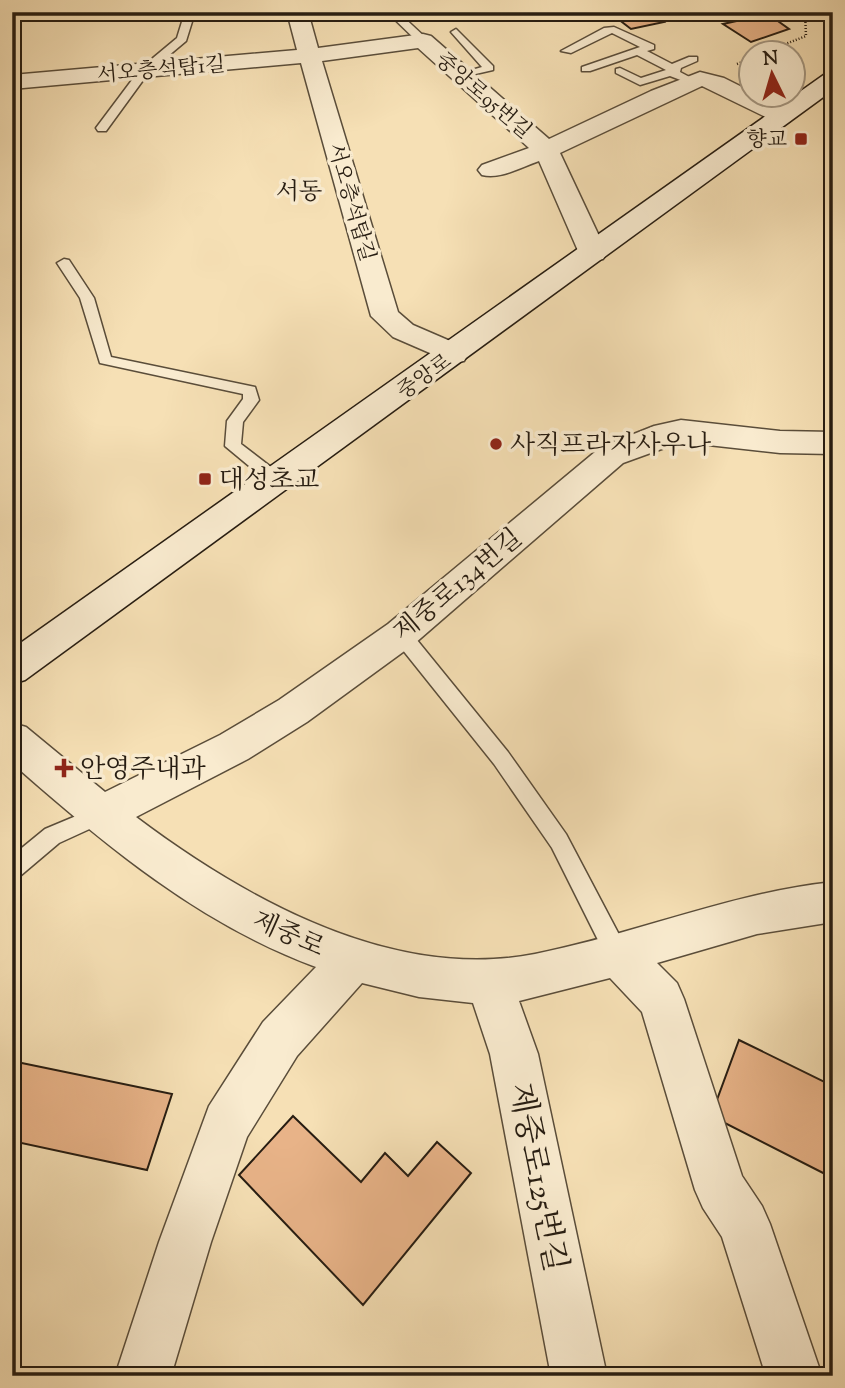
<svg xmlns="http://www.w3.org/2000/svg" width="845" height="1388" font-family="'Sorts Mill Goudy','Noto Serif KR',serif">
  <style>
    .building { fill: #e8b388; stroke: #261c11; stroke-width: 2 }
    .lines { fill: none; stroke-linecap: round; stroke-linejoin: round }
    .lane-casing { stroke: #5a4d3a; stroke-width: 3 }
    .street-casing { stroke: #5a4d3a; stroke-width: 3 }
    .secondary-casing { stroke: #261c11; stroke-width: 3 }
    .path { stroke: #261c11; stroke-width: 2.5; stroke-dasharray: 1 2; stroke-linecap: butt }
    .lane { fill: #f9ebcf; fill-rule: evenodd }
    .street { fill: #f9ebcf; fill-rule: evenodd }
    .secondary { fill: #f9ebcf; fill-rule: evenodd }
    .poi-dot { fill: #8f2418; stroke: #f9ebcf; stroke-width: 2.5 }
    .labels { text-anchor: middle; stroke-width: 7; stroke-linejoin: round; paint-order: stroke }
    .far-street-label { font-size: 21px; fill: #261c11; stroke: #f9ebcf }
    .far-poi-label { font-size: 21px; fill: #261c11; stroke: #f9ebcf; text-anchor: end }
    .far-quarter-label { font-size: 24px; fill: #261c11; stroke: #f9ebcf }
    .poi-label { font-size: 26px; fill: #261c11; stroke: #f9ebcf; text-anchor: start }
    .street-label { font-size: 26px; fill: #261c11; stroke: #f9ebcf }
    .near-street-label { font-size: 32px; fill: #261c11; stroke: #f9ebcf }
  </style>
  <rect width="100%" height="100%" fill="#f6e0b5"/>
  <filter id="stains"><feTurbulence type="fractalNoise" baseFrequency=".00286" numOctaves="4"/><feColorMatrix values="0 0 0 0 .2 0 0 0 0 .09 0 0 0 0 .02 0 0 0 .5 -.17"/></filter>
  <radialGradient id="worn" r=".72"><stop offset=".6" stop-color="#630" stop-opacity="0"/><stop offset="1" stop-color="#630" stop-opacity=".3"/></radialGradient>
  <path class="building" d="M609,12H651L664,22L631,29Z
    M768,14L789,29L751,42L723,24Z
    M739,1040L833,1086V1178L711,1116Z
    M12,1061L172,1094L147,1170L12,1141Z
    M293,1116L361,1182L385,1153L408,1176L437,1142L471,1173L363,1305L239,1175Z"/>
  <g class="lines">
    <defs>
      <path id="lane" d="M185,12H195L186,41L149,72L106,131H98L96,128L141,68L177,38Z
        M387,12H398L427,39V43H419Z
        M614,27L654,45V49L647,51L672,64L689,57H697V61L681,68L680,72L697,81L691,84L670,76L640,85L616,73V69L620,68L641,78L666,70L637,55L590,71H582V67L640,47L612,33L571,53L561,51L604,28Z
        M456,29L493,66V70L458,78V74L482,67L451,32Z
        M64,259L69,260L94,298L111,357L255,387L259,400L243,422L241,444L284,477L286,481L284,485H272L225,446L227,421L243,399V394L100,363L80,298L57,263Z
        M401,627L408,629L508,752L566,834L625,946L628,954L625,962L617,965L609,962L552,848L494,764L394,639L392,634L394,629Z
        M100,806L107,809L110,815L107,821L59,843L20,876L12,879V856L45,829Z"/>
      <path id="street" d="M287,12H308L318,48L423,34L431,36L549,139L651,91L700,72L724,78L750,91V94H757L790,111L794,116L790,121H774L702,86L560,153L607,253L603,259L593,261L583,259L579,253L539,161C521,167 500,180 482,175L478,170L482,165L529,148L418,48L322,61L398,312L413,325L464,347L468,354L464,361L453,363L393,337L371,316L301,63L12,89V75L297,50Z
        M681,420L780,431L833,432V454L780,453L681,442L623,463L414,644L307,722L248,759L136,817C245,899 393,982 535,954C636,934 730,893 833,882V922L757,934L657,963L677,983L684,999L742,1176L762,1206L770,1224L822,1376H766L722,1237L703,1208L695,1190L642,1012L610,978L519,1001L538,1054L607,1376H551L490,1054L473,1003L419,997L362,983L297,1056L247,1137L211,1242L171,1376H115L159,1242L209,1106L263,1022L316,967C199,924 104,844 12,763V723L26,727L105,792L220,735L279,700L388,624L601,447L654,426Z"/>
      <path id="secondary" d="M833,72V90L25,680L12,684V649L825,74Z"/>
    </defs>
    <use href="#lane" class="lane-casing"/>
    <use href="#street" class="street-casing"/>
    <use href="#secondary" class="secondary-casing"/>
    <path class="path" d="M820,12L833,19
      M765,52L806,36L805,12
      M737,64L750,59"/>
    <use href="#lane" class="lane"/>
    <use href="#street" class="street"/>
    <use href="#secondary" class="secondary"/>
  </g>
  <g class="poi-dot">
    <rect x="794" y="132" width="14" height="14" rx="3.5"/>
    <circle cx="496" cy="444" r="7"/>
    <rect x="198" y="472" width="14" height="14" rx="3.5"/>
    <path d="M60.5 757.5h7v7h7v7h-7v7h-7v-7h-7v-7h7z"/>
  </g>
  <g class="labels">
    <g class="far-street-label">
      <text transform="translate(161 69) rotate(-5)" y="7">서오층석탑1길</text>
      <text transform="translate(484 95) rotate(41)" y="7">중앙로95번길</text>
      <text transform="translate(352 202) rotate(74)" y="7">서오층석탑길</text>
      <text transform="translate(424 376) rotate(-36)" y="7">중앙로</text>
    </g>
    <g class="far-poi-label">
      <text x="787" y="146">향교</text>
    </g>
    <g class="far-quarter-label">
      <text x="299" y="199">서동</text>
    </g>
    <g class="poi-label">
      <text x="510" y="453">사직프라자사우나</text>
      <text x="219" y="488">대성초교</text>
      <text x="80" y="777">안영주내과</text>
    </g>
    <g class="street-label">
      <text transform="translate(457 584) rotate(-40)" y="9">제중로134번길</text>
      <text transform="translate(289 933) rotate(24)" y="9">제중로</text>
    </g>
    <g class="near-street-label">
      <text transform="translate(539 1177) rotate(79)" y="11">제중로125번길</text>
    </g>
  </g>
  <rect width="845" height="1388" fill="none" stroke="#f6e0b5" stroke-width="42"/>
  <rect x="14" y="14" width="817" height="1360" fill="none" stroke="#261c11" stroke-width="3.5"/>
  <rect x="21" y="21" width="803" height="1346" fill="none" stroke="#261c11" stroke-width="2"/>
  <g transform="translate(772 74) rotate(355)"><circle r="33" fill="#f9ebcf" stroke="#a59883" stroke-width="2"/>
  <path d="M0-5L12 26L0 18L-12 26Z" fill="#8f2418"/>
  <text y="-10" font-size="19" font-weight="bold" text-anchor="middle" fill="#261c11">N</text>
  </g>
  <rect width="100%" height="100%" filter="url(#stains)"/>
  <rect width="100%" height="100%" fill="url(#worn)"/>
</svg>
